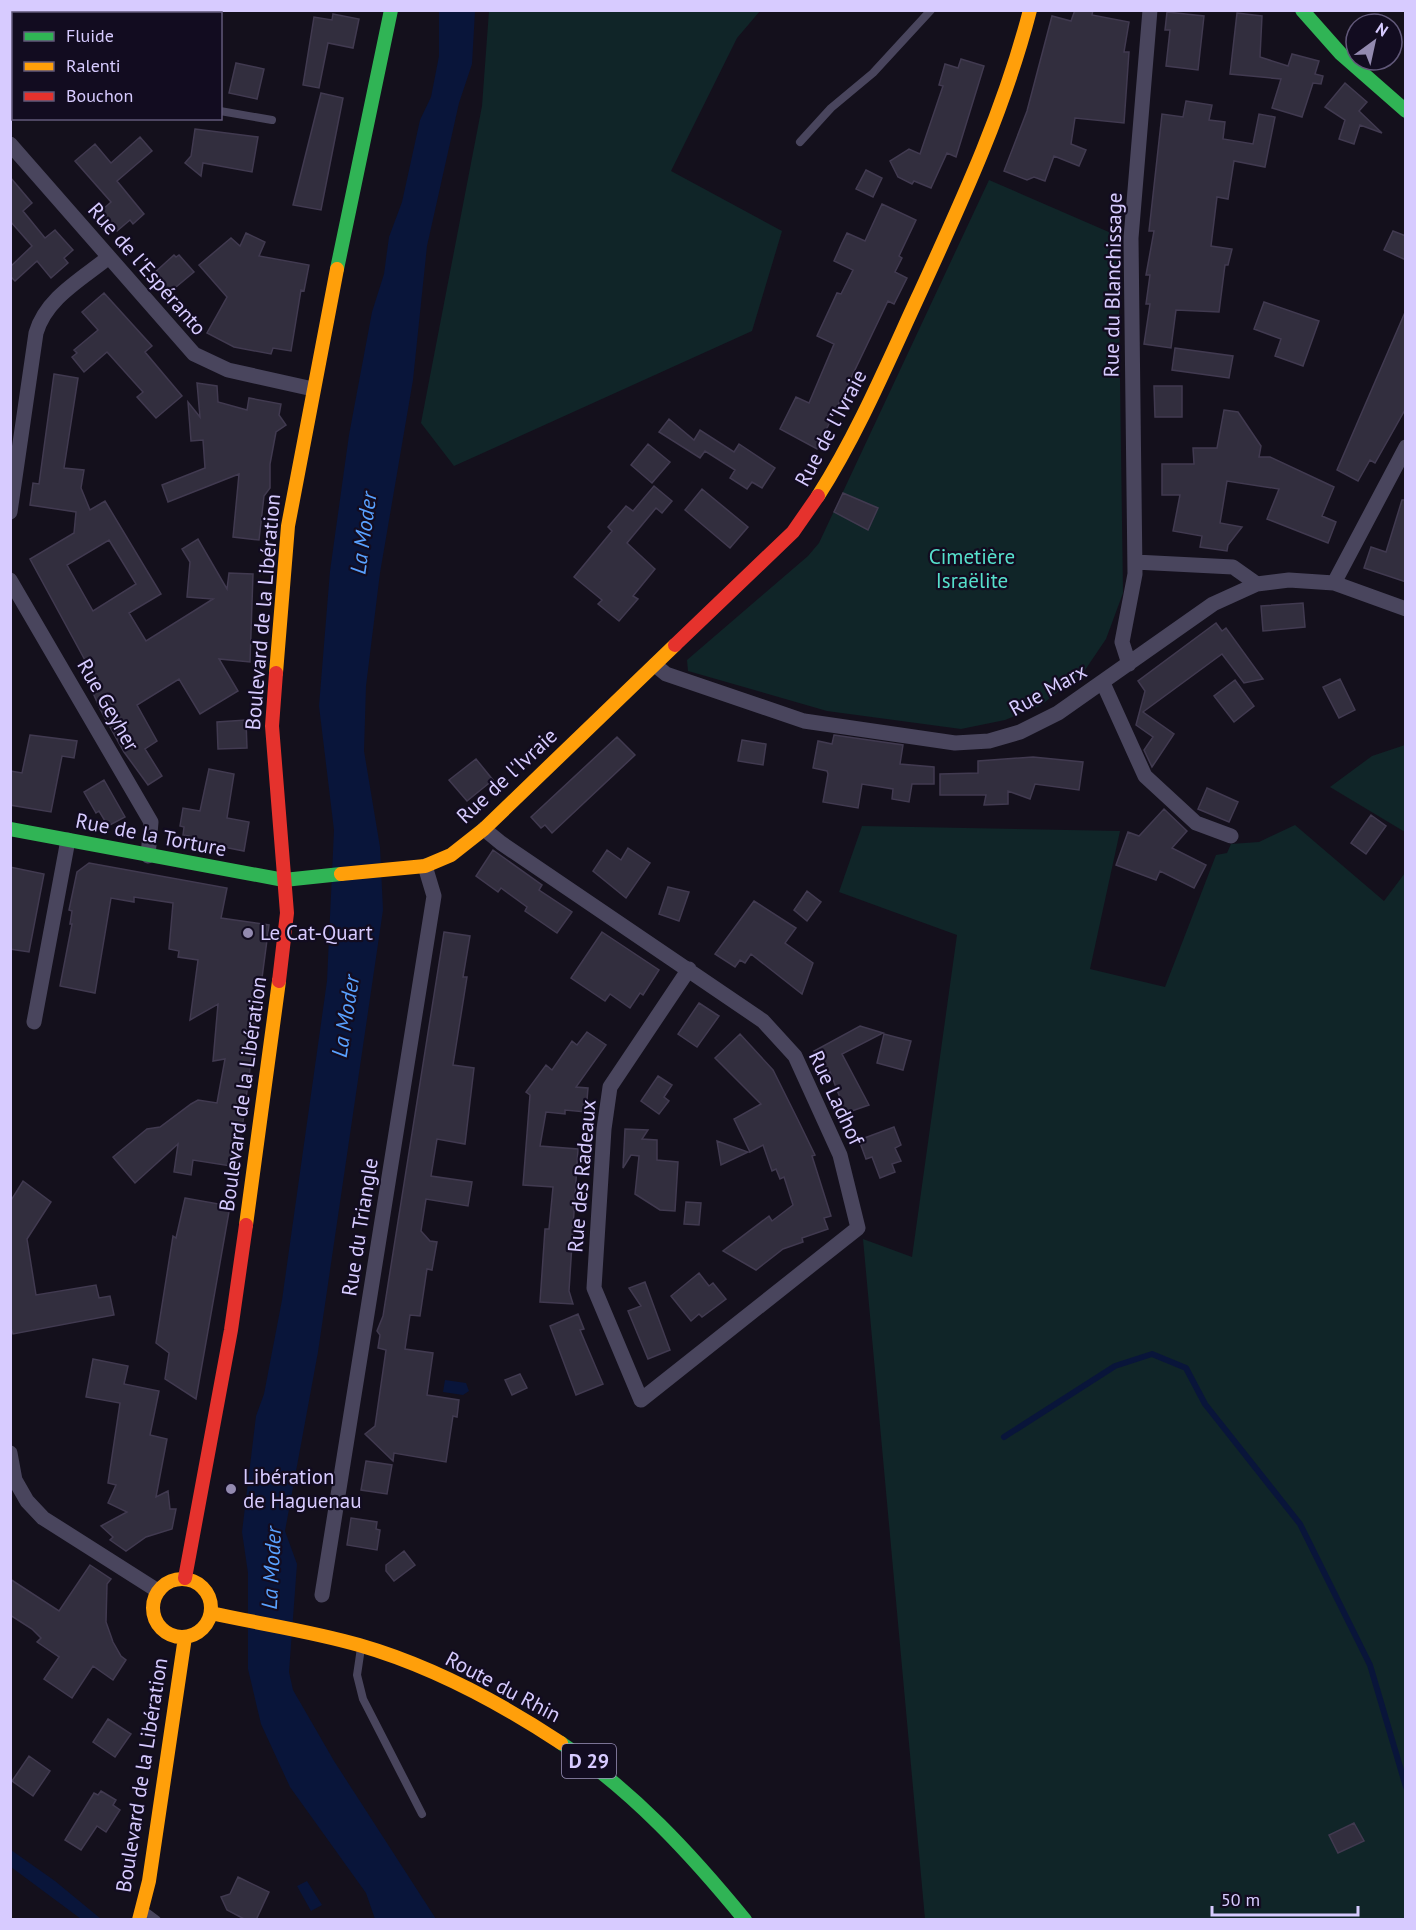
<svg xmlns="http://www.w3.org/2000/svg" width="1416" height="1930" font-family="'PT Sans',sans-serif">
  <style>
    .green { fill: #102528 }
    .water { fill: #09153a }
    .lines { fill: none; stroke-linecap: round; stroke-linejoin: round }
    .stream { stroke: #09153a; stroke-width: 6 }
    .building { fill: #322e3e; stroke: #413a50; stroke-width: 1.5; fill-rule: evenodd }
    .lane { stroke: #49455d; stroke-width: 8 }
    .street { stroke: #49455d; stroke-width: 15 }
    .fast { stroke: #30b455; stroke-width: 14 }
    .slow { stroke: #ff9f0a; stroke-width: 14 }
    .jam { stroke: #e5322d; stroke-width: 14 }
    .poi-dot { fill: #938ab0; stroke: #120c20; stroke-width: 2 }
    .labels { text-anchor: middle; stroke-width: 4.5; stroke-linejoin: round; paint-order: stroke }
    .shield { fill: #120c20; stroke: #9c92bc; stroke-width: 1.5 }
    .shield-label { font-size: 20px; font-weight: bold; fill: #d7cbff }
    .street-label { font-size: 21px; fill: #d7cbff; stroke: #120c20 }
    .park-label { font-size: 21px; fill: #56e0cc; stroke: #120c20 }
    .poi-label { font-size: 21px; fill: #d7cbff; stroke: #120c20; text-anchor: start }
    .water-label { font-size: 22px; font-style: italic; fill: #59a1ff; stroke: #120c20 }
  </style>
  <rect width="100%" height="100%" fill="#14101c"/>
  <path class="green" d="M489,11H760L737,38L671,171L782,231L752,331L454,466L421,423L482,106Z
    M989,180L1118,236L1123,593L1106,639L1085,670L1040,706L1005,720L961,729L827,711L688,671L687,660L808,556L819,543Z
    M1405,745H1406L1405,832L1330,787L1372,756Z
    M1295,825L1384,901L1405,873V1919H925L863,1239L912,1257L957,935L839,892L862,826L1120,831L1090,969L1165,987L1216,855L1227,853L1231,844L1259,842Z"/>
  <path class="water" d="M439,11H475L472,64L459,103L427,246L413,380L380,573L366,686L364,751L380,847L383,910L318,1352L285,1531L297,1564L289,1672L293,1690L334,1761L436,1919H375L366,1893L290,1787L261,1724L248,1669V1573L242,1532L256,1416L264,1394L282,1300L327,981L334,830L319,706L330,571L349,435L372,312L384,274L389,237L402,202L420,120L431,97L439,56Z
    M445,1380L466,1383L469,1391L463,1395L443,1392Z
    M11,1850L55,1881L101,1919H81L11,1867Z
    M307,1881L322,1905L311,1911L297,1886Z"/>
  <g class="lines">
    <path class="stream" d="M1004,1437L1115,1366L1152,1354L1186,1368L1205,1404L1300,1524L1370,1665L1406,1787"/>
  </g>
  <path class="building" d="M1075,10H1093L1092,15L1129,22L1124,52H1129L1124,123L1075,118L1071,144L1086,150L1079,166L1054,156L1045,181L1034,177L1027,180L1004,171L1027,111L1052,16L1071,21Z
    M1167,12L1204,16L1198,70L1166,66L1170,30H1165Z
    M1237,13L1262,16L1260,57L1288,66L1292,54L1319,61L1315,74L1323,76L1321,84L1313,83L1302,117L1272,108L1281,79L1230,74Z
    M333,14L359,19L353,48L328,43L319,88L303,85L314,17L332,20Z
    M961,59L984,66L956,157L947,153L931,188L914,181L912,184L898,177L890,161L909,149L920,154L943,86L939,85L945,64L958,68Z
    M236,63L264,69L257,99L229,93Z
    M1345,83L1367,102L1359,111L1382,133L1360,125L1354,144L1339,139L1345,120L1325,107Z
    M321,93L343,98L321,210L293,205Z
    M1186,101L1212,105L1209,120L1225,122L1223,139L1253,144L1259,114L1275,117L1265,167L1234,161L1228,199L1217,197L1211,246L1232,249L1228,265H1225L1219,312L1176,310L1171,348L1144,344L1150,304H1146L1150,275H1146L1154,231H1149L1162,114L1183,117Z
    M195,129L258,137L252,172L203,163L201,176L185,163L191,156Z
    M140,137L152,151L117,181L144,214L133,224L130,220L117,231L100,212L111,202L75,161L95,144L111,163Z
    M866,170L882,178L873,197L856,189Z
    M10,177L32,203L23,211L45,238L55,230L73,250L64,258L68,263L51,278L37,261L15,281L10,276V267L32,246L10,221Z
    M882,204L916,220L899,256L902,258L895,272L907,278L894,304L888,301L817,449L780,429L796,397L809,403L834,344L817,336L837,293L841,294L853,270L834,261L842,243L847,233L865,241Z
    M1393,231L1406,236V260L1384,250Z
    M246,233L265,242L259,256L309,265L304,291L301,290L291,351L273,348L271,354L234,347L207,333L227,297L199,265L231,238L240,246Z
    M174,255L176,257L179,255L194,272L170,292L153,274Z
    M104,293L152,346L145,352L182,396L156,418L137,397L143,392L107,352L84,372L72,357L77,353L74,350L98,330L82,312Z
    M1264,302L1319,321L1303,366L1275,356L1281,339L1254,329Z
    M1406,310V408L1375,463L1370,460L1358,481L1337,470Z
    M1175,348L1233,356L1229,378L1172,370Z
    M54,374L78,378L64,468L84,470L81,488L90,510L105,501L161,594L129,613L146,641L213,599L187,597L190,562L182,549L198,539L227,589L229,573L253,574L250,662L219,659L238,691L200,714L179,679L137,705L157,741L145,749L162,776L148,785L124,752L100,709L87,679L93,675L30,559L74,533L76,512L30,505L33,483L39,484ZM109,540L136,584L93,611L67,565Z
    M197,383L217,386L218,402L247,410L249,398L281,404L279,415L286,425L276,432L270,464V488L264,496L259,540L233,537L239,474L168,502L162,485L205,468L203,440L191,441L188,402L200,417Z
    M1154,386H1182V417H1155Z
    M1224,410L1238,412L1261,446L1259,457H1270L1334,487L1322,516L1336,522L1328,543L1267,519L1279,489L1227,481L1220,523L1242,527L1228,545L1227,551L1200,547L1202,536L1173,531L1180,495H1162V464H1194L1193,448H1217Z
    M669,419L694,440L700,430L734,452L739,444L775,468L762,488L752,482L747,489L730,478L735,470L705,451L700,458L659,432Z
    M648,444L670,462L652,483L631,465Z
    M654,486L672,501L662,513L656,508L627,543L655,569L633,596L638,599L619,621L598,604L602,600L574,577L612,531L608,527L626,506L633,511Z
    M702,489L748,527L730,548L685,510Z
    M843,493L878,508L868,530L834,512Z
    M1402,500H1406V582L1364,568L1371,547L1386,552Z
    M1303,603L1305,627L1263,631L1261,606Z
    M1216,623L1222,631L1226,628L1263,679L1244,683L1222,654L1143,712L1174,734L1152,767L1144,750L1153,737L1136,725L1145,691L1138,681Z
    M1340,679L1355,710L1339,718L1323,687Z
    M1235,680L1254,706L1234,722L1214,696Z
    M246,720L247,748L218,749L217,722Z
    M30,735L77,741L74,758L62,756L51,812L10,805V771L22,773Z
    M834,735L903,745L900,764L934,767V784H912L909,802L892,799L893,789L862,784L858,808L823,802L828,774L827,771L813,768L818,741L832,744Z
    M617,737L635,755L552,833L545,825L541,828L531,817Z
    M742,740L766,744L763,765L738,761Z
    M1033,757L1083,762L1079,790L1035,784L1030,799L1008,791V804L984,805L986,795H940V774L978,773V761Z
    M476,759L493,780L467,801L449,780Z
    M209,769L234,774L227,818L249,822L244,851L188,840L189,836L183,835L184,827L180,826L183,808L200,811Z
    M104,780L125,817L108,826L99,811L96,813L84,792Z
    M1207,788L1238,802L1229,822L1198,809Z
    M1164,809L1187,831L1172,848L1206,865L1194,888L1160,871L1156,880L1116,865L1128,832L1139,836Z
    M1371,815L1386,826L1366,854L1351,843Z
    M628,848L650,863L626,898L593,871L607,850L621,860Z
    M493,850L542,885L539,890L572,912L557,933L525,911L527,907L501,888L498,892L476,876Z
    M89,863L227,888L221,918L269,925L237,1167L193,1160L191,1175L174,1172L178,1144L135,1183L113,1157L147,1129L160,1127L191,1104L198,1100L217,1103L225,1059L213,1061L218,1004L190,1020L198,960L178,957L179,951L169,949L173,903L134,897V902L111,898L95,993L60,986L72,924H70L72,911L69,910L77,872Z
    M10,867L44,874L29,952L10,949Z
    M668,887L689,892L679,921L659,914Z
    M807,891L821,902L807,921L794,910Z
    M754,901L796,928L785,943L813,963L802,994L751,954L745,963L740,960L735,967L715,954Z
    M444,932L470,936L463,977H467L453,1065L474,1068L465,1144L437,1139L431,1176L472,1182L468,1206L426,1199L421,1231L430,1241L437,1242L432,1270L427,1269L420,1316L410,1315L405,1349L433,1353L427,1395L459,1400L457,1417L453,1416L446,1462L394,1453L393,1461L365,1434L375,1426L386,1350L378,1348L380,1335L377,1331L383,1316Z
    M602,932L659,970L643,995L640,993L630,1008L610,994L605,1001L571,978Z
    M699,1003L719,1016L697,1047L678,1034Z
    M860,1026L883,1033L842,1054L869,1105L846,1113L830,1072L826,1073L814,1051Z
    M587,1032L606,1045L576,1087L588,1088L586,1112L565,1110V1114L546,1112L540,1146L578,1149L569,1291L573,1304L540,1302L545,1229H549L553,1187L523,1185L530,1095L526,1092L546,1065L552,1070L572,1041L577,1045Z
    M740,1034L773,1070L798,1120L815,1155L812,1156L831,1216L824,1218L828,1229L802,1238L803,1242L783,1249L756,1270L723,1251L769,1216L772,1221L793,1205L784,1177L780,1179L776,1169L772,1171L763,1145L750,1152L734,1119L761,1104L715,1058Z
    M884,1034L911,1041L903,1070L877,1063Z
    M658,1076L672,1085L664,1097L669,1101L659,1114L641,1101Z
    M894,1127L901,1145L895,1148L901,1161L892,1164L895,1172L880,1178L872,1157L866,1159L859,1140Z
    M625,1129L648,1130L642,1139L657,1140V1160L678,1162L675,1211L660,1210L635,1194L639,1156L631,1155L623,1168Z
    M717,1141L748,1152L721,1165Z
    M23,1181L51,1202L27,1239L36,1295L96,1285L99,1298L110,1296L114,1315L13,1334L10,1325V1202Z
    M185,1198L230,1206L196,1399L165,1379L169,1353L156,1343L173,1236L176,1238Z
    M686,1202L701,1203L699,1225L684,1224Z
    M699,1273L709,1286L713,1283L726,1299L702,1317L699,1314L691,1321L671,1296Z
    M645,1282L670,1350L648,1359L628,1311L641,1306L629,1288Z
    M578,1314L584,1329L580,1330L603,1384L576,1395L550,1326Z
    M93,1359L128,1366L124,1384L159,1391L150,1435L167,1439L156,1497L168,1491L170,1509H176L172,1529L146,1537L126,1551L110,1540L113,1537L101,1526L127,1512L108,1503L116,1485L108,1483L120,1403L86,1397Z
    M520,1374L527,1388L512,1395L505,1380Z
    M366,1461L392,1465L387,1494L361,1490Z
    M351,1518L377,1522L376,1529L380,1530L377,1550L347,1545Z
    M404,1551L415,1565L394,1581L386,1571V1565Z
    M90,1565L111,1579L107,1584L106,1622L113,1642L121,1656L126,1660L113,1680L93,1666L72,1698L44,1679L59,1657L37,1642L41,1638L32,1629L10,1615V1579L59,1611Z
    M108,1719L131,1734L115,1757L93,1742Z
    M29,1756L50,1771L33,1796L12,1781Z
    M101,1791L116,1800L113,1805L120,1810L106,1832L97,1826L81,1850L65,1840L94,1793L98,1795Z
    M1354,1823L1364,1841L1338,1853L1329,1835Z
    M238,1877L269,1892L256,1920H246L227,1910L221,1897L230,1894Z"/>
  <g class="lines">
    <path class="lane" d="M201,10L202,14
      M220,111L272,120
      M800,142L831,108L873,73L931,10
      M361,1648L357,1675L363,1699L422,1814
      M145,1911L157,1920"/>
    <path class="street" d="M56,14L60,10
      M10,46L14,44
      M10,144L194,354L228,370L313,389
      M10,512L36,333C46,298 82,279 109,257
      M1135,562L1233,567L1257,584
      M10,580L151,822L148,856
      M1334,583L1406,447
      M1129,664L1122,642L1135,574L1131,238L1150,10
      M655,665L666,674L804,721L955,743L989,741L1020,732L1058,713L1213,604L1257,584L1289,580L1334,583L1406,609
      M1103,683L1145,776L1196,823L1231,836
      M484,829L501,843L763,1021L795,1056L840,1155L858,1228L641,1400L594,1288L604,1129L610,1087L689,969
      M34,1022L68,840
      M10,1453L15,1480L27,1501L43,1518L158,1591
      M322,1595L434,896L425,866"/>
    <path class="fast" d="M1302,10L1341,54L1406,111
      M337,269L391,10
      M10,829L284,880L341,874
      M561,1743C633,1791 691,1854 745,1920"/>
    <path class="slow" d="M818,496C858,433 887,364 918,297C961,203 1004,111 1030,10
      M276,673L288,526L337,269
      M341,874L425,866L451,855L484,829L675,645
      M246,1225L279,981
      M153 1608a29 29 0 1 1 58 0a29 29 0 1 1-58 0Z
      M211,1613C260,1624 311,1631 359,1645C432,1666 499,1702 561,1743
      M139,1920L149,1881L185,1637"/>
    <path class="jam" d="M675,645L793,532L818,496
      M276,673L272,726L287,913L279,981
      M185,1578L231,1330L246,1225"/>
  </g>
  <g class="poi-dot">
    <circle cx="248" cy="933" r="6"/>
    <circle cx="231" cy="1489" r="6"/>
  </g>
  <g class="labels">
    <rect class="shield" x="562" y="1744" width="54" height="34" rx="4.5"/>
    <g class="shield-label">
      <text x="589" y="1768">D 29</text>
    </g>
    <g class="street-label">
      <text transform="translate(147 269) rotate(49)" y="7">Rue de l'Espéranto</text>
      <text transform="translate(1113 285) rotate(-89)" y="7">Rue du Blanchissage</text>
      <text transform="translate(831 428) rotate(-62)" y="7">Rue de l'Ivraie</text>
      <text transform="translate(263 612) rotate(-85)" y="7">Boulevard de la Libération</text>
      <text transform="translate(1048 690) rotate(-29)" y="7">Rue Marx</text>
      <text transform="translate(108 705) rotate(60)" y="7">Rue Geyher</text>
      <text transform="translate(507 776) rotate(-43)" y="7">Rue de l'Ivraie</text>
      <text transform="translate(151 835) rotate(11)" y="7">Rue de la Torture</text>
      <text transform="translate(243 1094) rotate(-82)" y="7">Boulevard de la Libération</text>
      <text transform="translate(836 1098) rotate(65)" y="7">Rue Ladhof</text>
      <text transform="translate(582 1176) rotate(-85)" y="7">Rue des Radeaux</text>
      <text transform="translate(360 1227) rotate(-81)" y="7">Rue du Triangle</text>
      <text transform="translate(503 1687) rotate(28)" y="7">Route du Rhin</text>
      <text transform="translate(142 1775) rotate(-81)" y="7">Boulevard de la Libération</text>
    </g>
    <g class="park-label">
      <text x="972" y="564">Cimetière<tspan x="972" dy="24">Israëlite</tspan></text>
    </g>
    <g class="poi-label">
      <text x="260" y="940">Le Cat-Quart</text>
      <text x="243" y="1484">Libération<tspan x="243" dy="24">de Haguenau</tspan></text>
    </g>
    <g class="water-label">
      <text transform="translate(363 533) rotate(-82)" y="8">La Moder</text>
      <text transform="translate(345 1016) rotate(-81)" y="8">La Moder</text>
      <text transform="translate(271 1568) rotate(-87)" y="8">La Moder</text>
    </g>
  </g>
  <rect width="1416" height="1930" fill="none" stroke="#d7cbff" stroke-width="24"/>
  <rect x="12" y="12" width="210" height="108" fill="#120c20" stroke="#615879" stroke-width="1.5"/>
  <rect x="24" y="32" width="30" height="9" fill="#30b455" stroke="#615879" stroke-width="1.5"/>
  <text x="66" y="42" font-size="18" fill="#d7cbff">Fluide</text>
  <rect x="24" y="62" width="30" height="9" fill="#ff9f0a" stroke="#615879" stroke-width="1.5"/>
  <text x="66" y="72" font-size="18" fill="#d7cbff">Ralenti</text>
  <rect x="24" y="92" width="30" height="9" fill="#e5322d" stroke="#615879" stroke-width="1.5"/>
  <text x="66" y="102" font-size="18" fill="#d7cbff">Bouchon</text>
  <g transform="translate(1374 42) rotate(33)"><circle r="28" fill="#120c20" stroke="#615879" stroke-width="1.5"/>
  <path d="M0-4.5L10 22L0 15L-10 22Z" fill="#938ab0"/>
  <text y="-9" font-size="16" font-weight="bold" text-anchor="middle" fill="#d7cbff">N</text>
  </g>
  <path d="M1212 1906v9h146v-9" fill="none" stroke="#d7cbff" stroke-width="3"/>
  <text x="1221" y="1906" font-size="18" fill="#d7cbff" stroke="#120c20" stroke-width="4.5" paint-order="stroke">50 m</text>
</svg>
